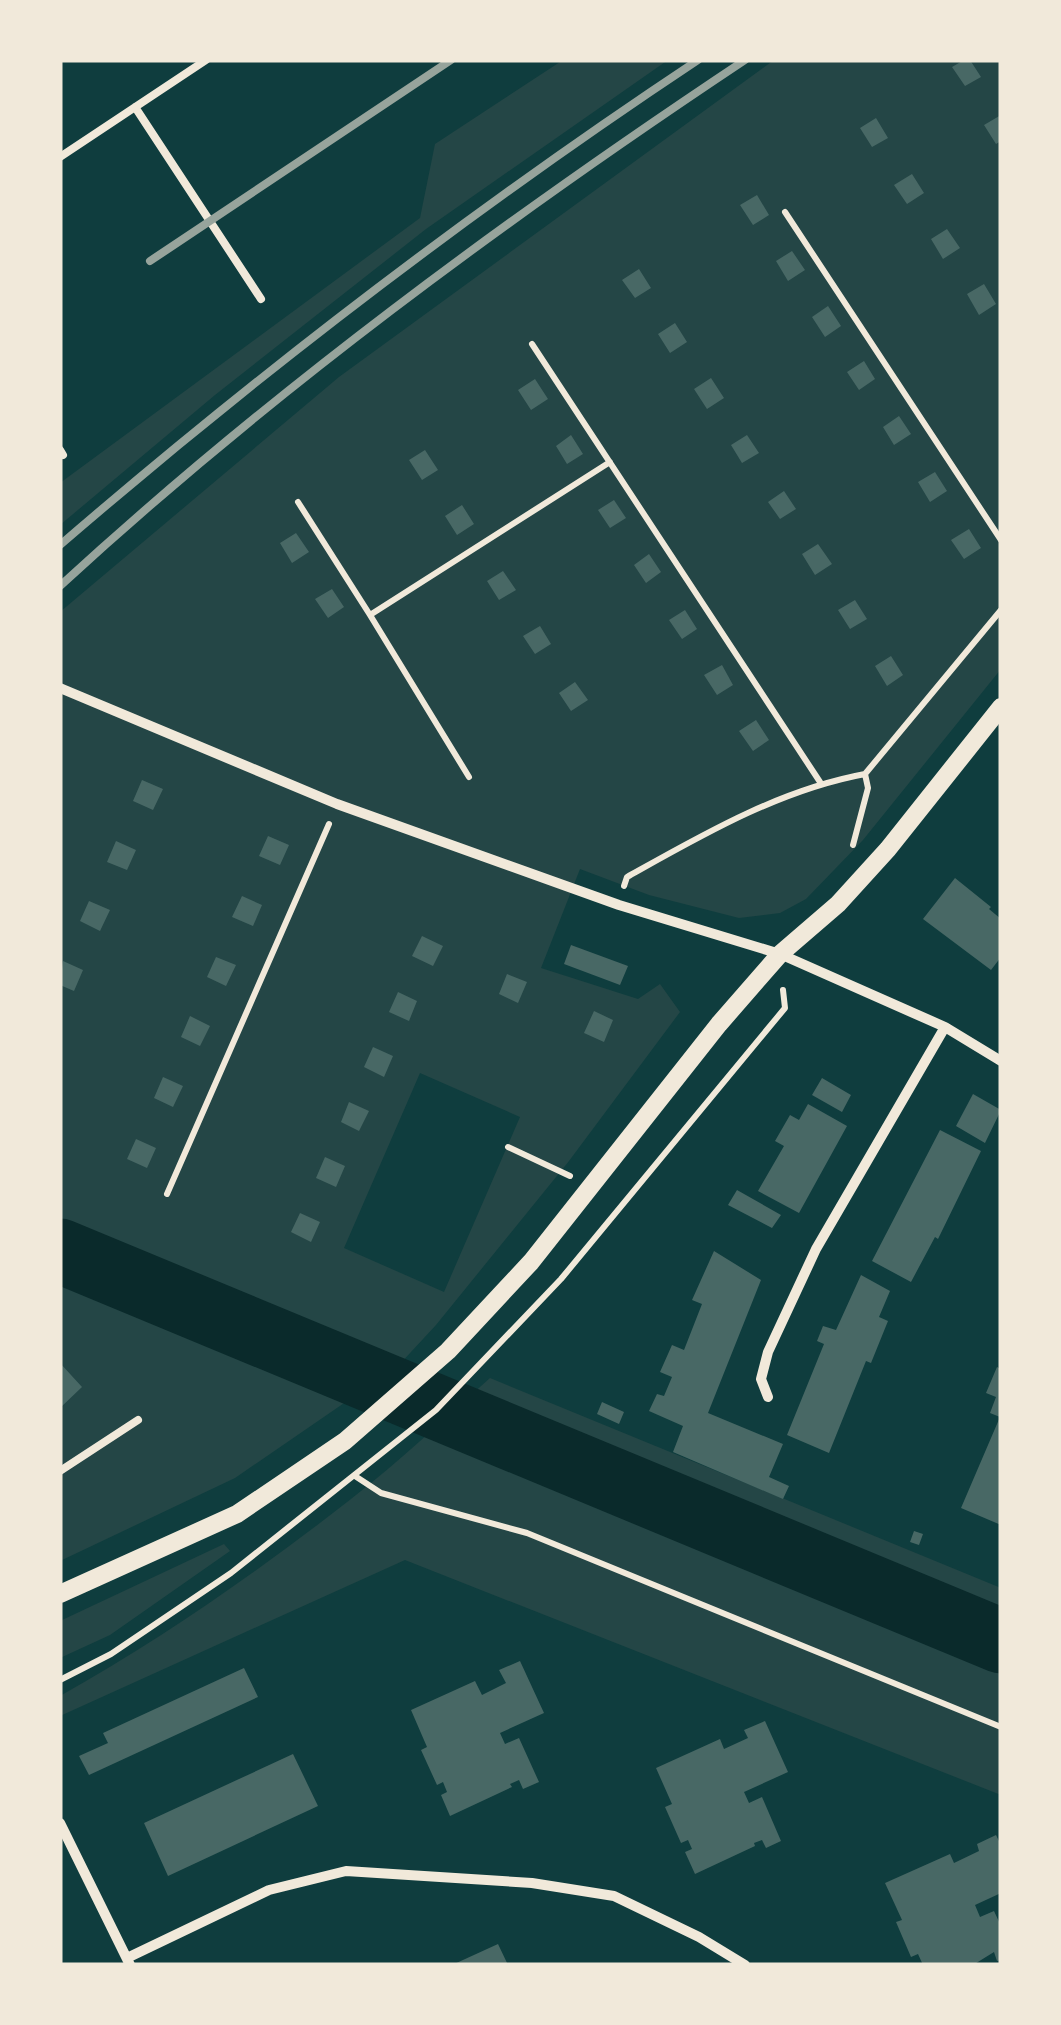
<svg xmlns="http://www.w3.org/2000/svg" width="1061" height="2025" font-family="'Open Sans',sans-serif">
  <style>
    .green { fill: #244646; fill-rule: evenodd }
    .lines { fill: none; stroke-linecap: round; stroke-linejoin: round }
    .river { stroke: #0a2a2b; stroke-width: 65 }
    .building { fill: #486865 }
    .path { stroke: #f1e9da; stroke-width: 6 }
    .service { stroke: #f1e9da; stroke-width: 8 }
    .minor { stroke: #f1e9da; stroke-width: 10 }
    .tertiary { stroke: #f1e9da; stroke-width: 18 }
    .rail { stroke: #97a49c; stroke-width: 8 }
  </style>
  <rect width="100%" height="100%" fill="#0f3d3e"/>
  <path class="green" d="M563,60H668L426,229L215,395L60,525V483L420,218L435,144Z
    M774,60H1001V669L863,840L806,899L780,913L739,918L649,895L580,869L541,968L638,999L660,984L680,1012L569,1161L436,1325L398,1366L235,1478L60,1561V612L339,377ZM420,1073L520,1117L444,1292L344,1248Z
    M490,1378L1001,1588V1795L405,1560L60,1716V1696C162,1639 259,1571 351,1499C399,1462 444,1419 490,1378Z
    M224,1544L230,1551L110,1635L60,1658V1621Z"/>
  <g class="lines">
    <path class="river" d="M60,1251L1001,1641"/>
  </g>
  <path class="building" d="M964,60H970L981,77L965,86L952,67Z
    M1001,115V141L996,144L984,125Z
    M876,118L888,138L872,147L860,128Z
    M912,174L924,193L907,204L894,185Z
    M757,195L769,215L753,225L740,205Z
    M947,229L960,248L943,259L931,239Z
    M792,251L805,270L788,281L776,261Z
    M639,269L651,288L635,298L622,280Z
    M984,284L996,304L979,315L967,294Z
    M828,306L841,326L825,337L812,317Z
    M675,323L687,342L670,353L658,334Z
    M864,361L875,379L859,390L847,372Z
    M711,378L724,398L707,409L694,389Z
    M535,379L548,399L531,410L518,390Z
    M899,416L911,434L894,445L883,427Z
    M571,435L583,454L567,464L556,446Z
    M747,435L759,453L742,463L731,445Z
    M425,450L438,470L422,480L409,460Z
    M935,472L947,491L930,502L918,482Z
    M784,491L796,509L780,519L768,502Z
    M614,500L626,518L610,528L598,510Z
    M462,505L474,524L457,535L445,516Z
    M969,529L981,548L964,559L951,540Z
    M296,533L309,552L292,563L280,543Z
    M818,544L832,564L815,575L802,554Z
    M649,554L661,572L646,583L634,565Z
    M503,571L516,590L499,600L487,581Z
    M332,589L344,607L328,618L315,599Z
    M855,600L867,619L850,629L838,610Z
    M685,610L697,629L682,639L669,620Z
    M540,626L551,644L535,654L523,636Z
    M891,656L903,675L887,686L875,666Z
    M722,665L733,685L717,695L704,675Z
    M575,682L588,700L571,711L559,693Z
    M756,720L769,740L753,751L739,731Z
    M142,780L163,789L153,810L133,801Z
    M268,836L289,845L280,865L259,856Z
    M116,841L136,850L127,870L107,862Z
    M955,878L991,907L989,909L1001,919V957L991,970L923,919Z
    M242,896L262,905L253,926L232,917Z
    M89,901L110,910L100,931L80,921Z
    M422,936L443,946L433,966L412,956Z
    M571,945L628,966L620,985L564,964Z
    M216,957L236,965L226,986L207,977Z
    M63,961L83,970L74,991L60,985Z
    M507,974L527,982L518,1003L499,994Z
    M398,992L417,1001L409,1021L389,1012Z
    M594,1011L613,1020L604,1042L584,1033Z
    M190,1016L210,1026L200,1046L181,1037Z
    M373,1047L393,1056L384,1077L364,1067Z
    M163,1077L183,1086L173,1107L154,1098Z
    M822,1078L851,1095L842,1112L812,1095Z
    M973,1094L1001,1110L985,1143L956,1126Z
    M349,1102L369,1111L359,1131L341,1122Z
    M808,1104L847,1126L799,1213L758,1191L784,1146L775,1141L790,1115L799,1120Z
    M940,1130L981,1151L938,1239L935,1237L911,1282L872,1261Z
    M136,1139L156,1148L147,1168L127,1159Z
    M325,1157L345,1166L336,1187L316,1178Z
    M737,1190L781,1215L772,1228L728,1205Z
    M300,1213L320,1222L311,1242L291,1232Z
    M714,1251L761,1280L708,1413L783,1444L769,1477L789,1486L783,1499L673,1452L683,1426L649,1411L657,1394L664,1396L672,1377L660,1372L672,1345L684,1350L702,1304L692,1300Z
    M861,1275L890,1291L879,1317L888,1321L871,1363L866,1361L829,1453L787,1435L824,1344L817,1341L823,1326L836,1330Z
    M60,1363L82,1387L60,1408Z
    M997,1367L1001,1369V1525L961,1508L1000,1417L990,1413L996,1397L986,1393Z
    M602,1402L624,1412L619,1424L597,1414Z
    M914,1531L923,1534L919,1545L910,1542Z
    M520,1661L544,1713L500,1733L505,1744L519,1738L539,1782L523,1789L519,1780L510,1784L512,1787L450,1816L441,1795L447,1792L443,1782L437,1785L421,1750L427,1747L411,1710L475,1681L482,1695L506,1683L499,1670Z
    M244,1668L258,1697L89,1775L79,1756L108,1743L103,1733Z
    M765,1721L788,1772L744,1792L749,1803L762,1797L781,1841L766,1848L762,1840L754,1843L755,1846L695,1874L685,1852L692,1849L688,1840L681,1843L665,1807L672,1804L656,1768L720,1739L724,1749L748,1738L744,1730Z
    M293,1754L318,1806L168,1876L144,1823Z
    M996,1835L1001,1845V1893L975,1905L980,1917L994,1911L1001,1926V1960L997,1961L994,1952L973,1965H923L918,1954L911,1957L896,1922L902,1920L885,1883L950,1854L954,1863L979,1851L977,1844Z
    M498,1944L508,1965H452Z"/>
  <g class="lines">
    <path class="path" d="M785,212L1001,540
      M532,344L820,782
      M298,502L370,615L610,462
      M370,615L469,777
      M853,845L868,788L865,774
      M624,886L627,877C702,835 779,790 865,774L1001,610
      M508,1147L570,1176
      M167,1194L329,824
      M355,1476L381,1493L527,1533L1001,1727
      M60,1680L111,1654L231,1573L436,1410L561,1279L785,1008L783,990"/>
    <path class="service" d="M135,107L261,299
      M60,157L206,60
      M60,450L63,455
      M60,1471L138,1420"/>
    <path class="minor" d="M60,688L337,804L619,905L780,954L945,1027L1001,1061
      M768,1397L761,1379L768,1352L816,1249L945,1027
      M60,1823L130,1965
      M127,1958L269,1890L346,1871L532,1883L614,1896L699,1937L745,1965"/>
    <path class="tertiary" d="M60,1594L237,1514L345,1441L448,1351L531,1262L719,1024L780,954L838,904L888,849L1001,707"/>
    <path class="rail" d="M150,261L451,60
      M60,545C263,370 475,208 698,60
      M60,586C271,392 506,219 745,60"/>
  </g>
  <rect width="1061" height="2025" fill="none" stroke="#f1e9da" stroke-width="125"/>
</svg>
